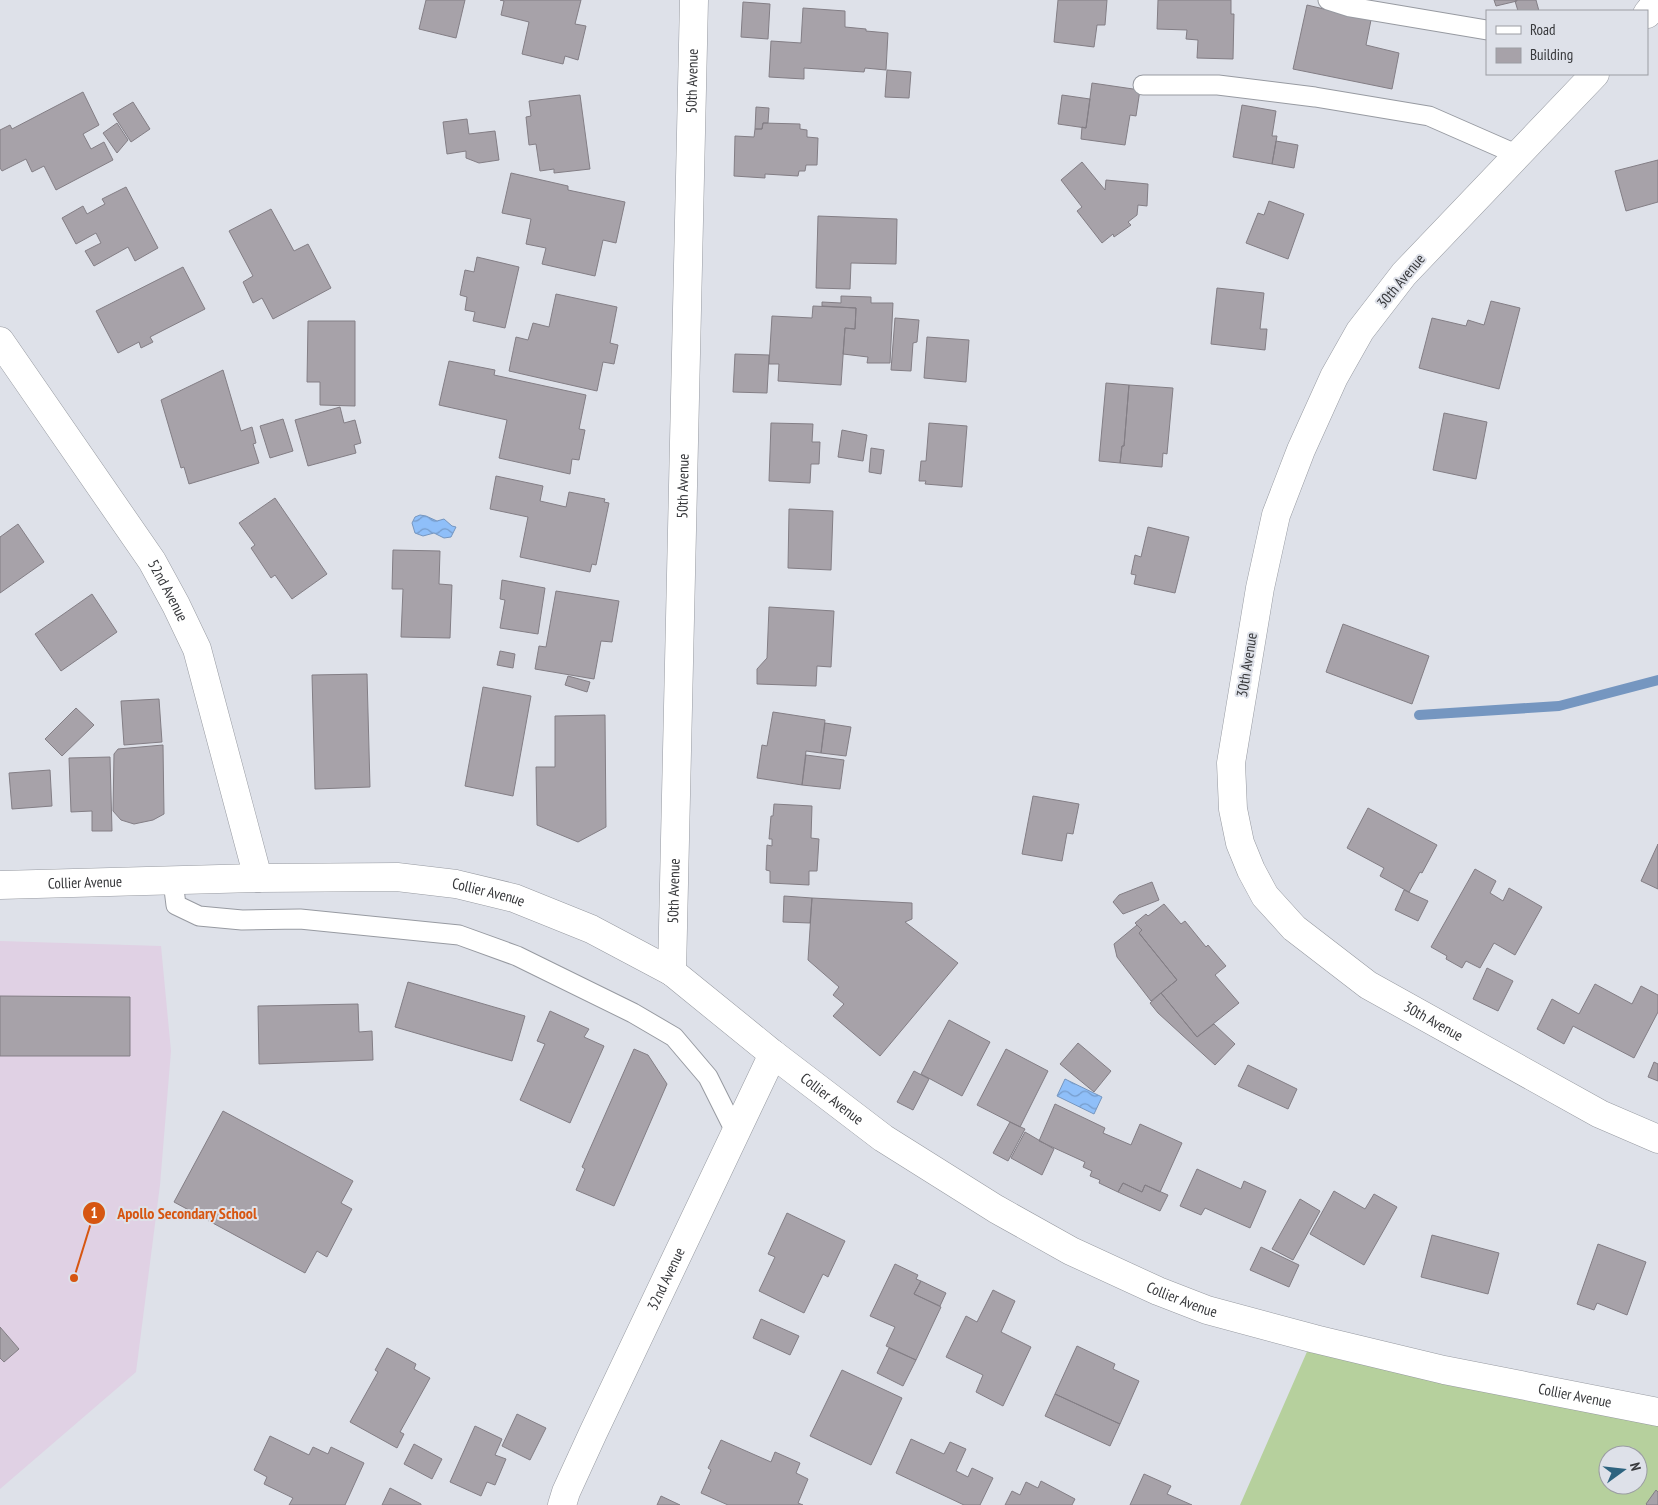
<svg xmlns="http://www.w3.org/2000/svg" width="1658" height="1505" font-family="'PT Sans Narrow',sans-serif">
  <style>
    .education { fill: #e0d1e4 }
    .grass { fill: #b6d09d; fill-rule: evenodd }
    .water { fill: url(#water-waves); stroke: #7596c0 }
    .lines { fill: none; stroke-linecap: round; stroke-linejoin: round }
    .stream { stroke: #7596c0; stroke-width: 10 }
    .building { fill: #a7a2a9; stroke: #837e85 }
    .lane-casing { stroke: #979aa1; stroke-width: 21 }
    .street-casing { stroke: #979aa1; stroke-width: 29 }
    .lane { stroke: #fff; stroke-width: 19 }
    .street { stroke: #fff; stroke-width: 28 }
    .labels { text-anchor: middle; stroke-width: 4; stroke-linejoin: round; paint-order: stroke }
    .street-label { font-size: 15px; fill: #37383b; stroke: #dee1e9 }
    .leader { fill: none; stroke: #d65611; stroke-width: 2 }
    .callout-dot { fill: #d65611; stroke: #dee1e9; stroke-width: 2 }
    .mark-label { font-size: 15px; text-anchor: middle; font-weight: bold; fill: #fff }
    .callout-label { font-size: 16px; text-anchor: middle; font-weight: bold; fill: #d65611; stroke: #dee1e9; stroke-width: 4; stroke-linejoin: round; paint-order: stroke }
  </style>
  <defs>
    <pattern id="water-waves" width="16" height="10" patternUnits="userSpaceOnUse" patternTransform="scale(1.25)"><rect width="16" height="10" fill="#8fbff9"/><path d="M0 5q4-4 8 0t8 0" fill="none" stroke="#769ccb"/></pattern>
  </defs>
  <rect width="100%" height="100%" fill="#dee1e9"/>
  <path class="education" d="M0,941L161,946L171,1051L160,1185L136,1372L0,1489Z"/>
  <path class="grass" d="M1313,1338L1658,1410V1505H1240ZM1608,1455H1638V1485H1608Z"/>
  <path class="water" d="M420,515L426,516L437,521L444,519L452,526L456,527L451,537L444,538L434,533L423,536L415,533L412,523L415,517Z
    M1065,1079L1102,1097L1094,1114L1057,1096Z"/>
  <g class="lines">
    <path class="stream" d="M1419,715L1559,706L1658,680"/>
  </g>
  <path class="building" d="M426,0H465L456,38L419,29Z
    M500,0H581L575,24L586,26L578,60L565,56L563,64L522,54L529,22L501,15L504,1Z
    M1058,0H1107L1105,25H1097L1094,47L1054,42Z
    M1158,0H1231V14H1234L1233,59L1197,58L1198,40L1186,39L1187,30L1157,29Z
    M1494,0H1517V1L1496,6Z
    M1517,0H1536L1539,11H1518L1515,1Z
    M743,2L770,4L768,39L741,37Z
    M1307,5L1371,20L1366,45L1399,53L1392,89L1293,69Z
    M803,8L845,11V27L866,29V31L888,33L886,70L865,68L864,72L804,68V79L769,77L771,41L801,43Z
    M887,70L911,72L909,98L885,97Z
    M1092,83L1140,90L1136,116L1130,115L1125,145L1081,139L1082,127L1086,128Z
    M83,92L99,125L83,134L91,149L104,142L113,160L56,190L44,166L32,172L26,159L2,171L0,168V130L10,125L12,129Z
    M580,95L590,169L554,173V169L540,171L536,144L529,145L526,117L531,116L529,101Z
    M1062,95L1090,99L1086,128L1058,124Z
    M133,102L150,129L131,142L113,114Z
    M1242,105L1276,111L1272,136H1277L1272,164L1233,157Z
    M756,107L769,108L768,123H763L762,129H755Z
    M467,119L469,134L495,131L499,160L479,163L466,158V151L447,154L443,122Z
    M117,123L128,140L117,153L103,133Z
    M763,123L800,124V129L807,130V137L818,138L817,165H806L805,171H799L798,176L765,174V178L734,176L735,136L754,137L755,129H762Z
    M1276,141L1298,145L1294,168L1272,164Z
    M1658,160V202L1626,211L1615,171Z
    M1082,162L1105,190L1106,180L1148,184L1147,206L1138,205L1137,215L1128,222L1131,225L1114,237L1113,234L1102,243L1077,211L1082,207L1061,180Z
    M511,173L568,186V190L625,202L616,243L603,240L595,276L542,264L546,248L526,244L531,219L502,213Z
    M126,187L158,248L135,261L128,247L94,266L85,251L101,243L96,233L76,244L62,218L83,206L87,214L105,204L102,199Z
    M1269,201L1304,214L1288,259L1246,243L1258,213L1264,215Z
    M271,209L294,251L308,244L331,288L273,319L262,298L253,303L243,282L253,276L229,231Z
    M818,216L897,219L896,264L851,263L850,289L816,288Z
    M477,257L519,267L505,328L473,321L475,312L465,310L467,297L460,295L465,270L474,272Z
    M183,267L205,309L150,337L153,342L141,348L139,342L118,353L96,311Z
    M1217,288L1264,293L1260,329H1267L1265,350L1211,344Z
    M556,294L617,307L610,343L618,345L614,364L603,362L597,391L509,371L516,337L528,340L533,323L549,327Z
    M841,296L871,297V303H893L890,363H867L868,357L843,354L845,328L855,329L856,308L822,306V302L841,303Z
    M1491,301L1520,308L1499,389L1419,368L1432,318L1466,326L1468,320L1484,325Z
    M813,306L856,308L855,329L845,328L841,385L778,381L779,364H769L772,316L812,318Z
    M895,318L919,320L917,342L913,343L911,371L891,370Z
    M308,321H355V406L320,405V382H307Z
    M927,337L969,340L966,382L924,378Z
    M735,354L769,355L767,393L733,392Z
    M449,361L495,370L494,375L586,395L579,429L585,430L579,460L572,459L570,474L499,458L507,420L439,405Z
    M223,370L241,431L252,427L256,443L253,444L259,463L189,484L184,467L181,468L161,400Z
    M1106,383L1129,385L1124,446H1122L1120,463L1099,461Z
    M1129,385L1173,388L1167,454L1163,453L1162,467L1120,463L1122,446H1124Z
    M340,407L344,423L355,420L361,443L354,445L356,453L308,466L295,420Z
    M1444,413L1487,422L1476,479L1433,470Z
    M283,419L293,451L270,458L260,426Z
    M771,423L813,424L812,442H820L819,464H811L810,483L769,481Z
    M929,423L967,426L962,487L925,484L926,481H919L921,461H926Z
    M842,430L867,435L863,461L838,457Z
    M871,448L884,450L881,474L869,472Z
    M496,476L543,486L540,501L566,507L569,492L605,499L604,502L609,503L596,565L592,564L590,572L520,557L528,517L490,509Z
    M275,498L327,574L292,599L275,575L271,578L251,548L255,545L239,523Z
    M789,509L833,511L831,570L788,568Z
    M18,524L44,562L0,593V537Z
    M1148,527L1189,537L1175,593L1134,584L1136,575L1131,574L1135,555L1141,557Z
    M393,550L440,551L439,584L452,585L450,638L401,637L403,589H392Z
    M502,580L545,588L538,634L500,628L505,600L500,599Z
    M556,591L619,601L612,642L601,641L594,679L535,669L539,646L546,647Z
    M92,594L117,632L61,671L35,634Z
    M769,607L834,611L831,667L817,666L816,686L757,684V669L767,658Z
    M1343,624L1429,656L1412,704L1326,672Z
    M500,651L515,654L513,668L497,665Z
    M367,674L370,787L315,789L312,675Z
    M568,676L590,682L587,692L565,685Z
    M483,687L531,696L513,796L465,786Z
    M159,699L162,742L124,745L121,701Z
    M76,708L94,725L62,756L45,739Z
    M773,712L825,720L821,753L806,751L802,785L757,778L762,745L767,746Z
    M605,715L606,827L578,842L537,825L536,767H555V716Z
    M825,723L851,727L846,756L821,753Z
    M163,745L164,814L153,820L134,824L121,820L113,811L114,754L118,749Z
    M806,755L844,760L840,789L802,785Z
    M110,757L112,831H92V811L71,812L69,758Z
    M50,770L52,806L12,809L9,773Z
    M1033,796L1079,804L1073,834L1067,833L1062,861L1022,854Z
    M774,804L812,806L811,838L819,839L817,871H809V885L770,883V871L766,870L767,845L772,846V839H769L771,816H773Z
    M1368,808L1437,845L1422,873L1420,872L1409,892L1380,876L1384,868L1347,848Z
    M1658,844V889L1641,881Z
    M1475,869L1496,881L1490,893L1503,901L1509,888L1542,907L1515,955L1494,943L1480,968L1466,961L1462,968L1446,959L1447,956L1431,947Z
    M1152,882L1159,900L1123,914L1113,902L1119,895Z
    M1404,890L1428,901L1418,921L1395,910Z
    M784,896L812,898L810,923L783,922Z
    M812,898L912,903V919L905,922L958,963L880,1056L833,1016L844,1004L833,995L839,987L808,960Z
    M1164,904L1181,924L1185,921L1206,947L1208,945L1226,966L1215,975L1239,1003L1197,1037L1161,993L1177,980L1139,933L1142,930L1135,923L1146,914L1148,916Z
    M1137,925L1142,930L1139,933L1177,980L1151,1001L1117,957L1114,944Z
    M1487,968L1513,981L1498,1011L1473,999Z
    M408,982L525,1016L512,1061L395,1027Z
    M1595,984L1632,1004L1641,986L1658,995V1012L1634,1058L1573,1026L1564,1044L1537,1029L1552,999L1579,1014Z
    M1161,993L1197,1037L1214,1024L1235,1044L1215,1065L1158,1013L1150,1003Z
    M0,996L130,997V1056H0Z
    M358,1004L359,1032L372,1031L373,1060L259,1064L258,1006Z
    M550,1011L589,1029L584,1037L604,1046L570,1123L520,1100L545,1044L537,1041Z
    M949,1020L990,1042L962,1096L921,1074Z
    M1078,1043L1111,1071L1094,1092L1060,1064Z
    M634,1049L648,1055L667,1084L614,1206L576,1190L585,1169L582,1167Z
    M1006,1049L1048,1071L1020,1127L977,1105Z
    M1654,1062L1658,1064V1081L1648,1077Z
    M1248,1065L1297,1089L1288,1109L1238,1086Z
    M914,1071L929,1079L913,1110L897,1102Z
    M1055,1104L1105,1128L1103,1133L1131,1145L1140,1124L1182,1143L1160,1192L1145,1185L1142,1192L1123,1183L1118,1192L1099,1183L1100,1180L1090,1176L1092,1171L1083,1167L1085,1162L1039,1141Z
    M223,1111L353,1181L341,1203L352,1209L327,1257L317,1251L305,1273L174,1202Z
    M1010,1122L1025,1129L1008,1161L993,1153Z
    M1025,1132L1054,1149L1042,1175L1011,1158Z
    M1197,1169L1241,1189L1244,1181L1266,1191L1250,1228L1205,1208L1201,1215L1180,1206Z
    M1123,1183L1142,1192L1145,1185L1168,1195L1160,1211L1118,1192Z
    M1334,1191L1365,1209L1374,1194L1397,1207L1364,1265L1310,1234Z
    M1300,1199L1320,1211L1293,1260L1272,1249Z
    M787,1213L845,1241L828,1277L823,1274L804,1313L759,1291L775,1257L768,1254Z
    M1432,1235L1499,1253L1488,1294L1421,1277Z
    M1598,1244L1646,1262L1627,1315L1597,1303L1594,1310L1577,1304Z
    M1261,1247L1299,1265L1289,1287L1250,1270Z
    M895,1264L918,1275L916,1279L921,1281L914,1294L941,1307L916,1360L886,1346L895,1327L870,1316Z
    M921,1281L946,1293L940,1306L914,1294Z
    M993,1290L1015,1301L1001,1332L1031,1347L1003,1406L976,1392L983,1375L946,1357L966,1316L977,1322Z
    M761,1319L799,1336L790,1355L753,1338Z
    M0,1327L19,1349L4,1362L0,1358Z
    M1077,1346L1115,1364L1113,1369L1139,1381L1120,1424L1055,1394Z
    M387,1348L416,1364L414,1369L430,1378L400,1432L404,1434L397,1448L350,1422L378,1372L375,1370Z
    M889,1348L916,1360L903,1386L877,1373Z
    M842,1370L902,1398L871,1465L810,1436Z
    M1055,1394L1120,1424L1110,1446L1045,1416Z
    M517,1414L546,1428L530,1460L502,1446Z
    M475,1426L502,1439L495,1455L506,1459L495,1485L487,1482L481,1496L450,1482Z
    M270,1436L309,1455L313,1447L328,1454L331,1447L364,1463L345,1505H289L293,1498L264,1484L267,1477L254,1470Z
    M911,1439L944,1454L950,1442L966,1449L956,1471L968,1477L972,1468L993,1478L980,1505H964L896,1473Z
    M721,1440L771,1462L775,1452L800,1463L796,1473L808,1479L798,1503L803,1505H728L701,1493L711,1470L708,1468Z
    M414,1444L442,1459L432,1479L404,1464Z
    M1144,1474L1171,1486L1167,1494L1192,1505H1130Z
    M1041,1481L1075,1499L1072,1505H1005L1012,1491L1020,1495L1026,1482L1038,1488Z
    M390,1488L421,1504V1505H382Z
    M1656,1490L1658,1492V1505H1647L1646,1504Z
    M661,1496L680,1505H657Z"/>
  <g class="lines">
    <defs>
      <path id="lane" d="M1328,0L1350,7L1487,30
        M1143,85H1218L1315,97L1429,116L1518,155
        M173,881L176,905L199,916L242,920L300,919L459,935L517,956L633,1013L674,1037L708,1077L736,1133"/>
      <g id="street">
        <path d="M1647,14L1658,0"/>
        <path id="s1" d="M1595,74L1404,274L1360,331L1334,377L1301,450L1276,515L1260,588L1231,763L1233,809L1240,843L1251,870L1265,896L1294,928L1368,985L1600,1114L1658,1139"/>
        <path id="s2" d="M0,341L152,561L176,605L197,649L258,878"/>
        <path id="s3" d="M0,885L258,878L397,877L456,884L514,898L591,929L672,972L773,1054L883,1138L996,1209L1071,1251L1158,1291L1207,1310L1315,1339L1444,1370L1658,1412"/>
        <path id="s4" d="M672,972L694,0"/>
        <path id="s5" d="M562,1505L566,1492L593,1433L773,1054"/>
      </g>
    </defs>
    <use href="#lane" class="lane-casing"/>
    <use href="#street" class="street-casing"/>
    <use href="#lane" class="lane"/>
    <use href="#street" class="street"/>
  </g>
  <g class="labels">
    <g class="street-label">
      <text dy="5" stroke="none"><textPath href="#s4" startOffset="891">50th Avenue</textPath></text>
      <text transform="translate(1401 281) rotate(-50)" y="5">30th Avenue</text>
      <text dy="5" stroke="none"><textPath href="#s4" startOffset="486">50th Avenue</textPath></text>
      <text dy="5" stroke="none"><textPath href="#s2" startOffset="301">52nd Avenue</textPath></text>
      <text transform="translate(1247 665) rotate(-81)" y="5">30th Avenue</text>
      <text dy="5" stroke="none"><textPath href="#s3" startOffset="85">Collier Avenue</textPath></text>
      <text dy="5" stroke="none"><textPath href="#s4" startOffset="81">50th Avenue</textPath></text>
      <text dy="5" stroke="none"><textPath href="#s3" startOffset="490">Collier Avenue</textPath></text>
      <text dy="5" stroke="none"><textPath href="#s1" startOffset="1154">30th Avenue</textPath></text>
      <text dy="5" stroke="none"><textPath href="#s3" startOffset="895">Collier Avenue</textPath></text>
      <text dy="5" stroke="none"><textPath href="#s5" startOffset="249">32nd Avenue</textPath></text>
      <text dy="5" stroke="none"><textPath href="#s3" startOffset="1300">Collier Avenue</textPath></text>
      <text dy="5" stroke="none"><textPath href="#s3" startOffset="1705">Collier Avenue</textPath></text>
    </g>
  </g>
  <path class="leader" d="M74 1278L94 1213"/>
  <g class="callout-dot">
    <circle cx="74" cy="1278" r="5"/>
    <circle cx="94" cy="1213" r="12"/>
  </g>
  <g class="mark-label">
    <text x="94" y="1218">1</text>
  </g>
  <g class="callout-label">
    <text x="187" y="1219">Apollo Secondary School</text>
  </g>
  <rect x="1486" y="10" width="162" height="65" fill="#dee1e9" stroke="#9b9da3"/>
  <rect x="1496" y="26" width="25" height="8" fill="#ffffff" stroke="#9b9da3"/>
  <text x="1530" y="35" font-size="15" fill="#37383b">Road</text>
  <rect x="1496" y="48" width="25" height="15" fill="#a7a2a9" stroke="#9b9da3"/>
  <text x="1530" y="60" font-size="15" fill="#37383b">Building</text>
  <g transform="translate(1623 1470) rotate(75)"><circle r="24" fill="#dee1e9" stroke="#9b9da3"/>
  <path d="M0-4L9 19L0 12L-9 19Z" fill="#2d637f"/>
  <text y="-8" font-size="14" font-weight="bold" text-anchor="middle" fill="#37383b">N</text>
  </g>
</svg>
